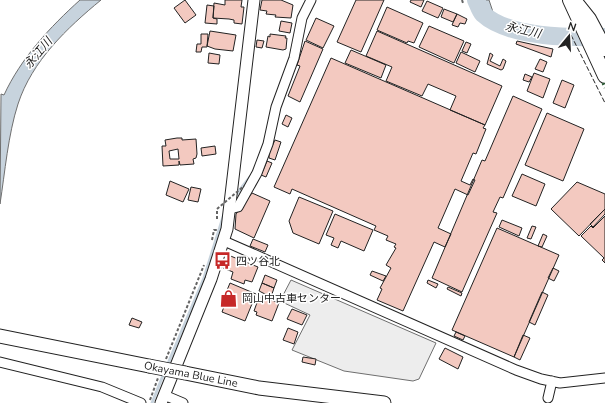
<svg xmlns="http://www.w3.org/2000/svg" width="605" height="403" font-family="'Nunito Sans','Noto Sans JP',sans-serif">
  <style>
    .parking { fill: #ededed; stroke: #6f6f6f }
    .water { fill: #c7d3dd; stroke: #6f6f6f }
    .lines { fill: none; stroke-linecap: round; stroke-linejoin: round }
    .stream { stroke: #c7d3dd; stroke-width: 3 }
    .river { stroke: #c7d3dd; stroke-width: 18 }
    .building { fill: #f3c9c0; stroke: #222; fill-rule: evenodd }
    .minor-casing { stroke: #222; stroke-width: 11 }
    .tertiary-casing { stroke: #222; stroke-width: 13 }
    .secondary-casing { stroke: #222; stroke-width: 15 }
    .primary-casing { stroke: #222; stroke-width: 16 }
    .path { stroke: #646464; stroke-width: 2; stroke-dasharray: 3 2; stroke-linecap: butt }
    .minor { stroke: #fff; stroke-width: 9 }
    .tertiary { stroke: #fff; stroke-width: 11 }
    .secondary { stroke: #fff; stroke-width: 13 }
    .primary { stroke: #fff; stroke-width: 14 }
    .secondary-bridge-casing { stroke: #222; stroke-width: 15; stroke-linecap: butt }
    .path-bridge { stroke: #646464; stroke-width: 2; stroke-dasharray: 3 2; stroke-linecap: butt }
    .secondary-bridge { stroke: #fff; stroke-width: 13 }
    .hedge { stroke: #2f5e38; stroke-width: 3; stroke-dasharray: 2 3; stroke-linecap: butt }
    .fence { stroke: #222; stroke-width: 1; stroke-dasharray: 5 2; stroke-linecap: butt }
    .labels { text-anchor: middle; stroke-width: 3; stroke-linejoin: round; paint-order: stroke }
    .poi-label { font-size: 11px; fill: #222; stroke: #fff; text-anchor: start }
    .street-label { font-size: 11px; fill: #222; stroke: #fff }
    .water-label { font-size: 12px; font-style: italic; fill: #222; stroke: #fff }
  </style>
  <rect width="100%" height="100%" fill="#fff"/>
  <path class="parking" d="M291,280L436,343L419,379L413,381L344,371L292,350L310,315L280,301Z"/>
  <path class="water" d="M80,0H101C67,28 32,61 18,104C8,135 5,172 0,204L1,94L4,95C21,58 50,27 80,0Z
    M471,0H489L497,24L476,11Z"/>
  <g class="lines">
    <path class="stream" d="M235,196L250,177
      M167,366L204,278L224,214
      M152,403L164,373"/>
    <path class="river" d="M476,0C478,4 480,11 483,14C509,38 571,38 604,37"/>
  </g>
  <path class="building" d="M185,0L196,15L185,23L174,8Z
    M225,0H242L241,7H244L242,24L234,23V20L229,19L213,18L214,3L225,5Z
    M262,0H281L293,5L291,18L275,17L276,15L266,14L267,11L260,10Z
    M356,0H384L361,52L337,42Z
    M411,0H424L421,7L410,2Z
    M427,1L443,8L438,18L422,11Z
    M207,5L214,6L213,18L217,19V24L205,23Z
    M387,7L423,23L414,43L408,41L407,43L377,30Z
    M444,9L457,14L453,22L441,17Z
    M457,14L467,19L465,24L460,23L458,27L452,25Z
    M316,18L334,26L323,48L306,40Z
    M281,21L292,23L290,33L279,31Z
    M429,26L464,41L454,63L419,47Z
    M210,31L236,35L233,51L215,49L207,46Z
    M377,31L502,86L485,125L450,110L456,96L428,84L422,96L386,81L392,67L366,56Z
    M201,34H208L207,47H202L201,52H196L197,44H201Z
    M270,34L286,36L285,38H287L286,49L283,50L266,47L268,36L270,37Z
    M257,40L264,41L262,48L256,47Z
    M305,41L323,49L300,102L288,96L300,66L297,65Z
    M517,41L553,49L551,57L516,44Z
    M466,42L471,44L467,53L462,51Z
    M351,50L386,65L381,78L345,63Z
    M461,52L480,61L475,72L456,63Z
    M209,53L220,55L219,64L208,63Z
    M490,53L493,55L490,61L500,66L503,59L506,61L503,69L501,70L487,64Z
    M331,58L485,125L483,128L486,129L476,154L473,153L461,181L470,185L473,179L475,180L468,195L455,189L438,228L451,234L445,247L434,242L403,311L377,300L382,289L380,288L391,268L386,265L396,248L394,247L396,244L386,240L388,236L374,230L376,226L292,189L290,194L274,187Z
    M540,59L547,62L543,72L535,69Z
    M534,73L550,79L543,98L527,91Z
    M525,74L532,77L529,82L523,80Z
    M562,80L574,85L565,108L553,103Z
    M513,96L542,109L503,198L500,197L493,212L497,213L462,292L432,278L479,167L482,160L485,161Z
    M547,113L584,129L563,181L525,165Z
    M286,115L292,118L288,127L282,124Z
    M177,138H182V140L196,139L197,154L196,158L193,159L194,164L180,165L179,161V165L163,166L162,146H166L165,140ZM178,149L179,159H170L169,151Z
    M275,140L281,142L275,160L269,158V153Z
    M215,146L216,154L202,156L201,148Z
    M267,161L272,163L266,177L261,175Z
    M522,174L545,184L536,206L512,196Z
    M170,181L189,189L183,202L166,195Z
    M577,182L605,194V209L579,236L551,209Z
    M191,187L201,189L198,202L188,200Z
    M252,193L270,201L254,238L235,229L236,214Z
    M299,197L333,211L319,244L293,233L289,221Z
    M605,209V214L593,227L590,224Z
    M335,214L373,230L364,251L341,241L338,248L331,245L334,238L326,235Z
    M605,216V263L602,260L604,258L581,236L591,226L593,228Z
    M502,220L522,228L519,236L499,227Z
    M532,226L536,227L531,239L527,238Z
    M497,228L559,255L514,357L452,330Z
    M543,234L547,236L542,247L538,246Z
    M253,239L268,245L265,252L250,246Z
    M228,255L258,267L252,282L245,280L244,284L231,279L233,272L223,268Z
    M553,268L559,271L554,281L548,278Z
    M372,271L386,276L383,281L370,275Z
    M265,275L277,280L274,288L262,283Z
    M428,280L438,284L436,288L427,283Z
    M230,283L256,294L245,321L222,312L228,296L225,295Z
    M262,283L274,288L271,297L259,291Z
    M448,287L462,293L461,296L447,289Z
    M542,292L548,295L535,325L529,322Z
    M259,297L263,299L264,297L279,303L272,321L256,315L257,312L254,311Z
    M292,309L307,315L302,325L287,319Z
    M132,318L142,322L139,328L129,325Z
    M288,328L298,332L294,344L283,340Z
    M456,332L465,336L463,340L454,336Z
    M523,335L530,338L520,360L514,357Z
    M445,348L463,357L458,369L439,359Z
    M303,357L316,359L315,365L302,362Z"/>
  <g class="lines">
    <defs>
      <path id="minor" d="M230,209L238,207L257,173L268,144L276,107L294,58L302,18L311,0
        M224,241L516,370L541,379L560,383L605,378
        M0,362L102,387L141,403
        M164,395L183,403
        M548,398L552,381"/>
      <path id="tertiary" d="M161,403L211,279L227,229L254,0"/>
      <path id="secondary" d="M0,336L149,366
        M185,373L259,388L384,403"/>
      <path id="primary" d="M570,0L605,76
        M577,4L589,19L605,49"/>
    </defs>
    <use href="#minor" class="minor-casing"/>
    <use href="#tertiary" class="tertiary-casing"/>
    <use href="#secondary" class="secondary-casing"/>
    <use href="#primary" class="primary-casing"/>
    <path class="path" d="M462,0L463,3
      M217,219V209
      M212,240L214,230H217
      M166,359L204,265
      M150,400L158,378"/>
    <use href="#minor" class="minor"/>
    <use href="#tertiary" class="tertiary"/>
    <use href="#secondary" class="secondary"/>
    <use href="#primary" class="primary"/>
    <defs>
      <path id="secondary-bridge" d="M149,366L185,373"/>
    </defs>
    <use href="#secondary-bridge" class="secondary-bridge-casing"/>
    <path class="path-bridge" d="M217,209L244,186"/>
    <use href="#secondary-bridge" class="secondary-bridge"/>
    <path class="hedge" d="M603,83L605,88"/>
    <path class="fence" d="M571,35L605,103"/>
  </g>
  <defs>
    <symbol id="bus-bare" viewBox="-9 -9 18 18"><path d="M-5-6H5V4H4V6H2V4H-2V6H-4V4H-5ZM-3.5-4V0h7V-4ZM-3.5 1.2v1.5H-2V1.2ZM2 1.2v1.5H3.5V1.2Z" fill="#c62828" stroke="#fff" stroke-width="2.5" paint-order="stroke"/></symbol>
    <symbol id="shop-bare" viewBox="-9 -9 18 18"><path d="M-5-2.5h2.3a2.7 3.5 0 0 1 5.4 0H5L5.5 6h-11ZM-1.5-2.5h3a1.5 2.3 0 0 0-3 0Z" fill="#c62828" stroke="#fff" stroke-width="2.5" paint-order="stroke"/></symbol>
  </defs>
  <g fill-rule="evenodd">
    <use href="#bus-bare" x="210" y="248" width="25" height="25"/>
    <use href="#shop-bare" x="216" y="286" width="25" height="25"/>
  </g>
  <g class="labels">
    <g class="poi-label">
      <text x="236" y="265">四ツ谷北</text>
      <text x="242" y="302">岡山中古車センター</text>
    </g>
    <g class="street-label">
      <text transform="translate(191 374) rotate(11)" y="4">Okayama Blue Line</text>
    </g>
    <g class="water-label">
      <text transform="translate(523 30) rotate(13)" y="4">永江川</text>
      <text transform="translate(38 53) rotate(-50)" y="4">永江川</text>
    </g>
  </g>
  <g transform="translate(569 36) rotate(18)" stroke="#ffffff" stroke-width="3" paint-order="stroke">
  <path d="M0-3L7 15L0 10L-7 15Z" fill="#222222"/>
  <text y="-6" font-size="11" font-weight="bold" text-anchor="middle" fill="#222222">N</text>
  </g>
</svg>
